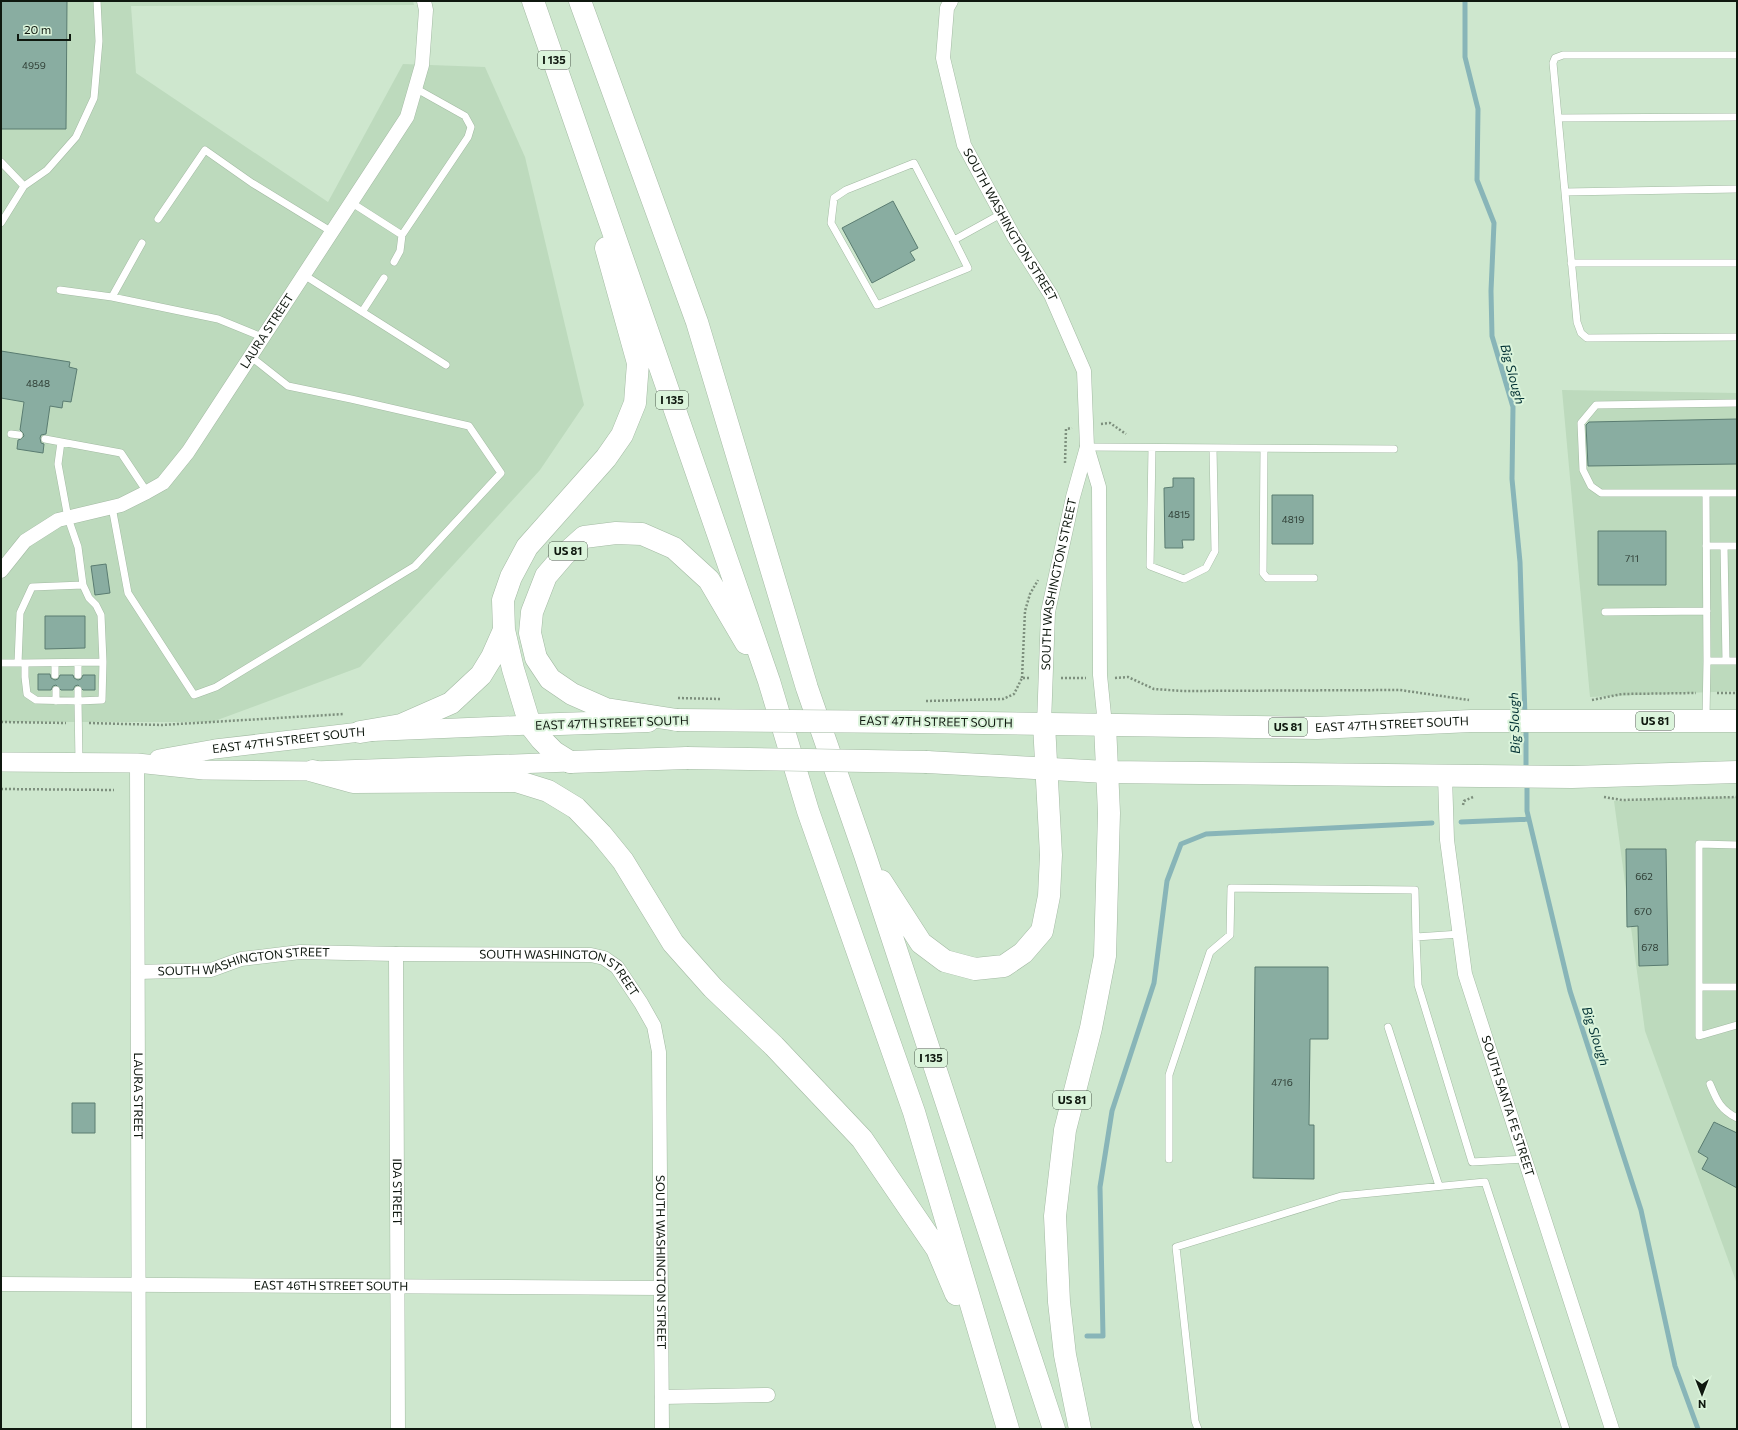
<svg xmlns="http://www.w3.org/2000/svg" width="1738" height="1430" font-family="Commissioner,sans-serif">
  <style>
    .built { fill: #bddabd }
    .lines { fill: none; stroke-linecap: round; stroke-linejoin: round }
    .stream { stroke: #88b5b8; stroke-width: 5 }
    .building { fill: #89ada1; stroke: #5a7c71 }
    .service-casing { stroke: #a3baa3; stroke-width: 8 }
    .minor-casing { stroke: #a3baa3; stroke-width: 15 }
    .secondary-casing { stroke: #a3baa3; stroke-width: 20 }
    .primary-casing { stroke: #a3baa3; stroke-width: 23 }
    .motorway-casing { stroke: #a3baa3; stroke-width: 23 }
    .path { stroke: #7d8f7d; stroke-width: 2.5; stroke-dasharray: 2 2; stroke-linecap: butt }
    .service { stroke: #fff; stroke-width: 7 }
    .minor { stroke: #fff; stroke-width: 14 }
    .secondary { stroke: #fff; stroke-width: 19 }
    .primary { stroke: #fff; stroke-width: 22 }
    .motorway { stroke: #fff; stroke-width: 22 }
    .primary-bridge-casing { stroke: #a3baa3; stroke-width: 23; stroke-linecap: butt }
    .path-bridge { stroke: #7d8f7d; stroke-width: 2.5; stroke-dasharray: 2 2; stroke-linecap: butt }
    .primary-bridge { stroke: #fff; stroke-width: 22 }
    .labels { text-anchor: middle; stroke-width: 4; stroke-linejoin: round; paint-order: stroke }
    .number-label { font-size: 10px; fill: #2e3d34 }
    .shield { fill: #dbf4db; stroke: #4c5a4c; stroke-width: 1 }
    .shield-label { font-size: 11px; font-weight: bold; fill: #0f180f }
    .street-label { font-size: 12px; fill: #0f180f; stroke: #dbf4db }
    .water-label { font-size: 13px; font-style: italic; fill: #053436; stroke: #dbf4db }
  </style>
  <rect width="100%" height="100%" fill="#cee7ce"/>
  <path class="built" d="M1,1H413L414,5L131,6L136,73L328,202L403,64L485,67L525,157L584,405L540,470L360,667L212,722H1Z
    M1562,390L1737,393V691L1590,697Z
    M1737,797V1284L1645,1031L1614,801Z"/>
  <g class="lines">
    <path class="stream" d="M1465,1V57L1478,109L1477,180L1494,223L1491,291L1492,336L1513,407L1512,479L1520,562L1525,716
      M1526,726V772
      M1527,782V811L1570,991L1641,1210L1675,1366L1698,1429
      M1461,822L1529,819
      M1087,1336H1103L1100,1187L1112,1111L1154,983L1167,881L1181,844L1206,834L1432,823"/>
  </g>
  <path class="building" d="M1,1H67L66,129H1Z
    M893,201L918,248L910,252L915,260L872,283L842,228Z
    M1,351L70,362L69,367L77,369L71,402L63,401L62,408L50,406L46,434L41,435L40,438L41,443L44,444L43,453L17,449L18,440L21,439L24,436L23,433L20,430L24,402L1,398Z
    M1737,419V464L1588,466L1586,425L1589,422Z
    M1173,478H1194V540H1182L1183,548H1165L1164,488L1173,487Z
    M1272,495H1313V544H1272Z
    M1598,531H1666V585H1598Z
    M106,564L110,593L95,595L91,566Z
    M45,616H85V648L45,649Z
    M38,674H50L51,678L55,680L58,679L60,675H73L74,678L78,680L81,679L83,675H95V690H83L78,685L75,686L73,690H61L56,685L53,686L51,690H38Z
    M1626,849H1666L1668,965L1639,966L1638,926L1627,927Z
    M1255,967H1328V1039H1310L1309,1125H1314V1179L1253,1178Z
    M72,1103H95V1133H72Z
    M1714,1122L1737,1133V1188L1702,1169L1708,1158L1698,1152Z"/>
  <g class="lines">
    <defs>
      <path id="service" d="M1737,55H1563L1555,58L1553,63L1577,322L1581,333L1587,338L1737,337
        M1558,118L1737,117
        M1,162L24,186L1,223
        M24,186L47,170L76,137L94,98L99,41L97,1
        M1565,192L1737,189
        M352,203L402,235
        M158,219L205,150L252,183L332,232
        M954,240L914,163L846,190L834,198L831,223L877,305L968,268L954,240L1001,214
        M394,262L400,251L402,235L468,137L471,127L465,116L415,88
        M1571,263H1737
        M304,275L446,365
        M60,290L112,297L218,319L262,337
        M112,297L142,243
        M362,312L384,278
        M1737,403L1596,405L1581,423L1583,470L1591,486L1601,493H1737
        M11,434L19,435
        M45,439L121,453L147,492
        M61,442L58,464L68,518L78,547L83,585L89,598L96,605L101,615L103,662L102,700L78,701L79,762
        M1087,447L1394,449
        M1152,448L1150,566L1184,579L1206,568L1215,551L1213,448
        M1264,449L1263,573L1267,578H1314
        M112,507L128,593L194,695L216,687L415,566L501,473L469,426L351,399L288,386L250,356
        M1706,546H1737
        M1724,546L1726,661
        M1605,612L1707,611
        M1707,661H1737
        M1,663H25V677L27,694L36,700L78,701V690
        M18,663L20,613L32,587L83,585
        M25,663L103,662
        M55,663V675
        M78,663V675
        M56,690V701
        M1706,718L1707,661L1706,494
        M1737,845L1699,844V1036L1737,1025
        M1416,937L1418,985L1472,1162L1525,1159
        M1699,987H1737
        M1388,1027L1439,1186
        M1710,1084C1717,1101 1720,1109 1737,1118
        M1169,1159V1075L1210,952L1230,935L1231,888L1415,890L1416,937L1460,934
        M1198,1429L1195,1421L1176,1247L1341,1196L1485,1182L1566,1429"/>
      <g id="minor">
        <path id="s1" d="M951,1L947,8L943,58L964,145L1014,237L1051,295L1084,371L1087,447L1099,487L1100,675L1105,725"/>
        <path id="s2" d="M1,571L25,541L58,520L121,505L147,492L163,483L188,452L407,117L422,65L426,10L424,1"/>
        <path id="s3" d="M1044,724L1048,612L1073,497L1087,447"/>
        <path id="s4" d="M137,763L139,1429"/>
        <path id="s5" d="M1445,776L1447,840L1465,974L1612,1429"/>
        <path id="s6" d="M396,954L398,1429"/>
        <path id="s7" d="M138,972L211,970L241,959L300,952L396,954L591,955L604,958L617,967L641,1003L654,1026L659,1052L662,1429"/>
        <path id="s8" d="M1,1284L661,1288"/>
        <path d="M662,1397L768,1395"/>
      </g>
      <g id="secondary">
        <path id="s9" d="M159,759L215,749L360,732L530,725"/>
        <path d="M1,762L137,763L204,770L313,771L570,762"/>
      </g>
      <g id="primary">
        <path id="s10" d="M912,722L1317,728L1471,721H1737"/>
        <path d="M530,725L648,721"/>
        <path d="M570,762L687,758"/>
        <path d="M927,762L1106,772L1572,777L1737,772"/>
      </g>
      <path id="motorway" d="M533,1L769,681L808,811L914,1112L1008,1429
        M580,1L697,322L807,688L865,855L1054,1429
        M677,720L606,709L572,694L550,679L536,658L530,633L532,612L546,576L564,555L584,537L616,533L642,534L674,548L709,580L746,643
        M360,732L401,725L451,703L481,675L492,657L504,630
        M570,762L554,752L541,739L530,725L513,669L504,630L503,600L511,577L527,547L606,458L622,435L635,403L638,363L606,248
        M313,771L353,782L516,781L548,791L576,808L601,834L623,861L673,943L713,988L774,1046L862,1139L937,1249L956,1294
        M881,881L921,943L945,961L975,969L1004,966L1023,953L1042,931L1049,896L1051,855L1044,724
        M1080,1429L1065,1355L1059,1302L1055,1216L1065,1130L1091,1028L1105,956L1109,813L1105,725"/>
    </defs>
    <use href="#service" class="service-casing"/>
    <use href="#minor" class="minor-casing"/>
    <use href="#secondary" class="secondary-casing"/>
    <use href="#primary" class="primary-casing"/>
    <use href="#motorway" class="motorway-casing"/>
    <path class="path" d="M1101,424L1110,423L1126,434
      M1065,463L1066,429L1072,428
      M1022,678L1025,611L1030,594L1038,580
      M1061,678H1086
      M1115,678L1128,677L1154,689L1183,691L1400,690L1469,700
      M1717,693H1737
      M1592,700L1622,694L1696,693
      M926,701L1003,699L1014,694L1022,678H1030
      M1,722L66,723
      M89,723L162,725L344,714
      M1,789L114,790
      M1604,797L1622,800L1737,797
      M1463,805L1464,801L1473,797"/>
    <use href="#service" class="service"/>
    <use href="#minor" class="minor"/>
    <use href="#secondary" class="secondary"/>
    <use href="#primary" class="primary"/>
    <use href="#motorway" class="motorway"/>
    <defs>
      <path id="primary-bridge" d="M677,720L912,722
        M687,758L927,762"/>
    </defs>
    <use href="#primary-bridge" class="primary-bridge-casing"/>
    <path class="path-bridge" d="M678,698L720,699"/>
    <use href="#primary-bridge" class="primary-bridge"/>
  </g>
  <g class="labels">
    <g class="number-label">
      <text x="34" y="69">4959</text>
      <text x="38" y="387">4848</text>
      <text x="1179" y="518">4815</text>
      <text x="1293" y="523">4819</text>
      <text x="1632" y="562">711</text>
      <text x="1644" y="880">662</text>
      <text x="1643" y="915">670</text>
      <text x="1650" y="951">678</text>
      <text x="1282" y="1086">4716</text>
    </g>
    <g class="shield">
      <rect x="538" y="51" width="32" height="18" rx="3"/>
      <rect x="656" y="391" width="32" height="18" rx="3"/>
      <rect x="549" y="542" width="38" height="18" rx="3"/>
      <rect x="1636" y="712" width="38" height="18" rx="3"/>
      <rect x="1269" y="718" width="38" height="18" rx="3"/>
      <rect x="915" y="1049" width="32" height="18" rx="3"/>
      <rect x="1053" y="1091" width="38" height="18" rx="3"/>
    </g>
    <g class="shield-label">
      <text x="554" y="64">I 135</text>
      <text x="672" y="404">I 135</text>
      <text x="568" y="555">US 81</text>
      <text x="1655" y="725">US 81</text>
      <text x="1288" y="731">US 81</text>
      <text x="931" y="1062">I 135</text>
      <text x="1072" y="1104">US 81</text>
    </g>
    <g class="street-label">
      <text dy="4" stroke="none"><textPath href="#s1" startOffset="240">SOUTH WASHINGTON STREET</textPath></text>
      <text dy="4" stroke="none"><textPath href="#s2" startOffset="374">LAURA STREET</textPath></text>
      <text dy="4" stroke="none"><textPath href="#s3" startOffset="141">SOUTH WASHINGTON STREET</textPath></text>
      <text transform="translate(936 722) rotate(1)" y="4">EAST 47TH STREET SOUTH</text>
      <text transform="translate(612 723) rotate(-2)" y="4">EAST 47TH STREET SOUTH</text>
      <text dy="4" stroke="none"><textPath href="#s10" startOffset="480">EAST 47TH STREET SOUTH</textPath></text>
      <text dy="4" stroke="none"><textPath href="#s9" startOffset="131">EAST 47TH STREET SOUTH</textPath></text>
      <text dy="4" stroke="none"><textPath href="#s7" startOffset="107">SOUTH WASHINGTON STREET</textPath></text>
      <text dy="4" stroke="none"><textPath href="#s7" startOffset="431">SOUTH WASHINGTON STREET</textPath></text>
      <text dy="4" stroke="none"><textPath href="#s4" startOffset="333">LAURA STREET</textPath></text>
      <text dy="4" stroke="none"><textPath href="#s5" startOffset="338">SOUTH SANTA FE STREET</textPath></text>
      <text dy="4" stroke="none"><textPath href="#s6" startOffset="238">IDA STREET</textPath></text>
      <text dy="4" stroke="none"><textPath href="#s7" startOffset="791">SOUTH WASHINGTON STREET</textPath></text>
      <text dy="4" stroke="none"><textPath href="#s8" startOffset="330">EAST 46TH STREET SOUTH</textPath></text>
    </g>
    <g class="water-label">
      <text transform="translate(1513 374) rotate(75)" y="5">Big Slough</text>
      <text transform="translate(1514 723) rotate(-92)" y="5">Big Slough</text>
      <text transform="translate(1596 1036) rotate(72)" y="5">Big Slough</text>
    </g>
  </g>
  <rect width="1738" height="1430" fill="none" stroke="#0f180f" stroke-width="4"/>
  <g transform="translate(1702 1394) rotate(180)" stroke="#dbf4db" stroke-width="3" paint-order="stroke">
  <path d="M0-3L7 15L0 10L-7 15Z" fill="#0f180f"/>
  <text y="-6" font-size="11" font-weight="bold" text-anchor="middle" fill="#0f180f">N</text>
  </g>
  <path d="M18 34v6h52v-6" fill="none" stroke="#0f180f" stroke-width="2"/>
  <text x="24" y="34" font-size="12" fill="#0f180f" stroke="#dbf4db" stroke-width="3" paint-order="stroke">20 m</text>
</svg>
